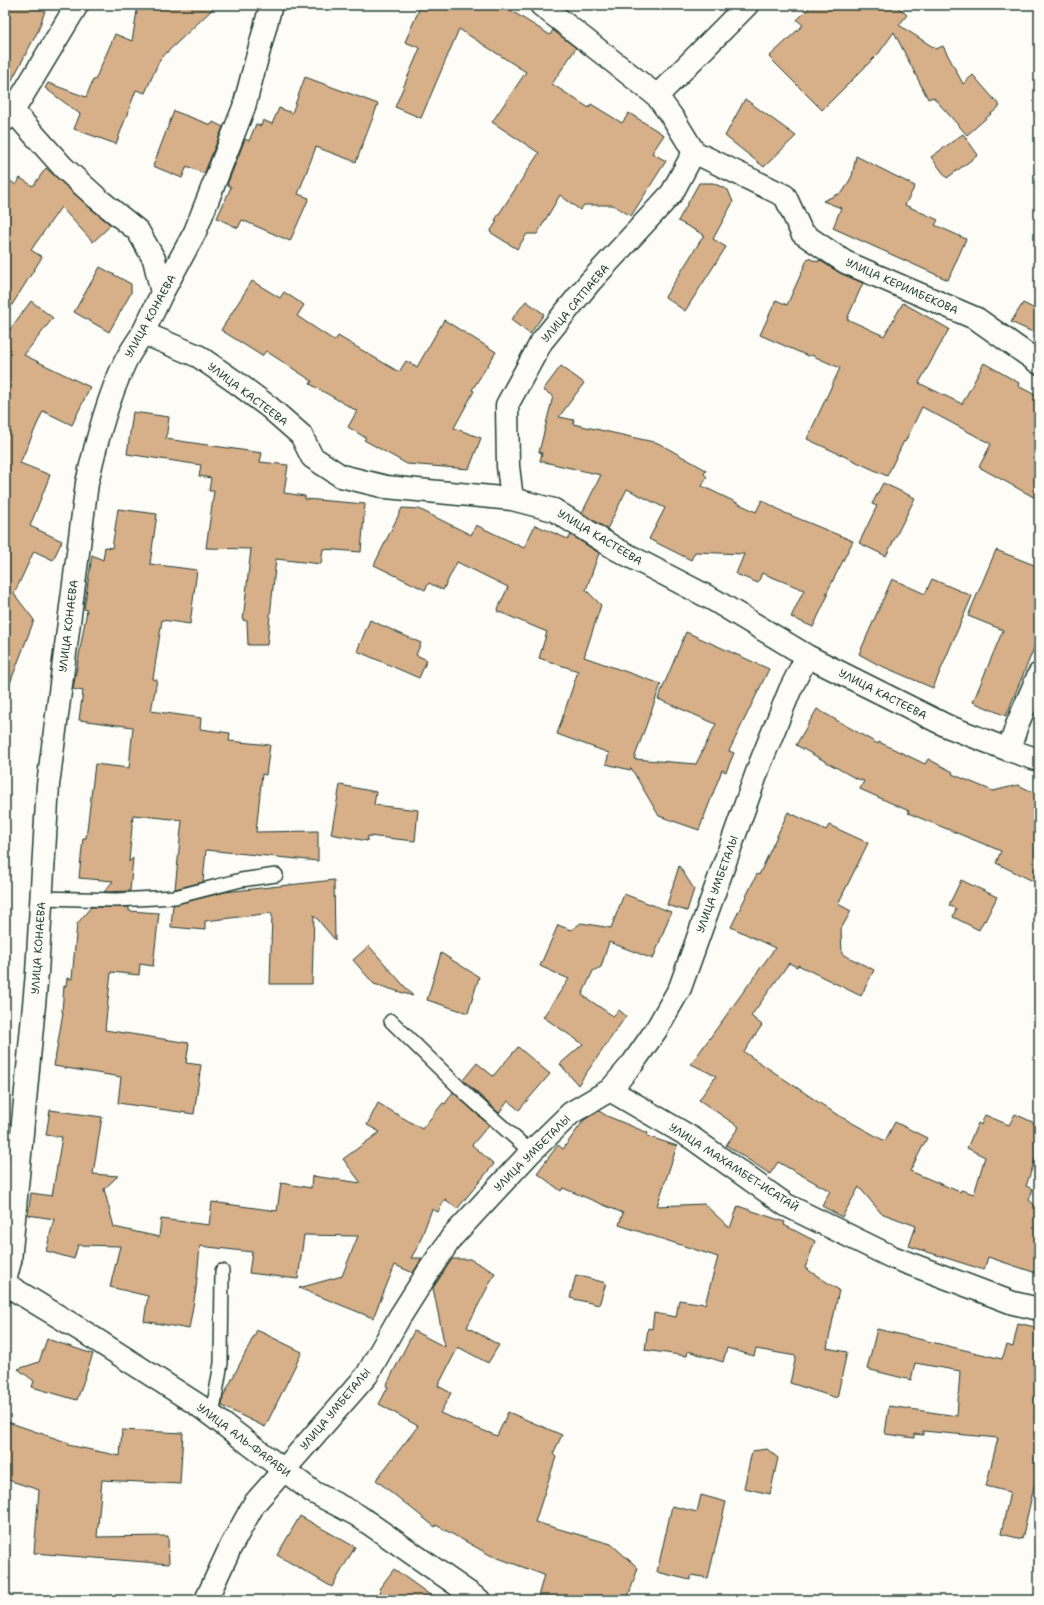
<svg xmlns="http://www.w3.org/2000/svg" width="1044" height="1605" font-family="'Shantell Sans',sans-serif">
  <style>
    .building { fill: #d7af88; stroke: #1f3d34 }
    .lines { fill: none; stroke-linecap: round; stroke-linejoin: round }
    .service-casing { stroke: #1f3d34; stroke-width: 16 }
    .minor-casing { stroke: #1f3d34; stroke-width: 25 }
    .tertiary-casing { stroke: #1f3d34; stroke-width: 25 }
    .service { stroke: #fdfcf7; stroke-width: 13 }
    .minor { stroke: #fdfcf7; stroke-width: 22 }
    .tertiary { stroke: #fdfcf7; stroke-width: 22 }
    .labels { text-anchor: middle; stroke-width: 4; stroke-linejoin: round; paint-order: stroke }
    .street-label { font-size: 11px; fill: #1f3d34; stroke: #fdfcf7 }
  </style>
  <rect width="100%" height="100%" fill="#fdfcf7"/>
  <filter id="ink" filterUnits="userSpaceOnUse"><feTurbulence type="fractalNoise" baseFrequency=".025" numOctaves="2"/><feDisplacementMap in="SourceGraphic" scale="8" xChannelSelector="R" yChannelSelector="G"/><feConvolveMatrix kernelMatrix="1 2 1 2 8 2 1 2 1" color-interpolation-filters="sRGB"/></filter>
  <g filter="url(#ink)">
    <path class="building" d="M5,5H47L38,31L5,93Z
      M138,5H217L160,59L145,93L136,90L116,144L74,129L80,114L45,88L48,83L86,97L93,80H95L115,34L132,41Z
      M421,5H502L550,35L553,30L576,48L552,84L589,108L591,104L622,123L629,113L664,135L652,153L666,161L631,216L613,205H584L580,210L560,195L537,234H527L517,249L490,232L497,221L495,220L539,153L492,122L526,72L459,29L421,118L395,107L420,48L405,42Z
      M812,5H896L907,15L899,25L936,49L943,46L963,84L973,75L1000,106L967,135L933,97L928,99L894,32L879,53L822,110L769,57L803,25L797,20Z
      M305,77L378,104L356,162L316,147L298,194L309,198L290,241L242,220L238,228L217,218L231,187L227,185L245,139L249,141L256,124L261,126L263,120L272,124L279,108L292,113Z
      M745,99L796,136L764,167L725,136Z
      M174,111L211,125L213,122L223,127L204,174L187,166L182,178L153,166Z
      M963,134L978,155L947,178L931,157Z
      M856,156L915,186L905,205L938,220L935,225L966,239L948,280L833,228L841,208L823,201L843,192L852,176Z
      M46,168L89,207L111,225L93,242L61,207L31,250L42,257L5,316V177L16,185L20,178L33,186Z
      M699,183H713L728,190L733,202L713,239L726,247L685,311L665,297L704,235L678,221Z
      M808,258L818,262L819,260L840,273L863,283L847,319L884,336L903,303L949,329L919,383L962,404L984,363L1019,383L1018,386L1039,397V500L979,467L991,444L922,407L905,442L904,441L887,476L807,439L840,368L811,355L808,356L760,335L776,300L787,305Z
      M100,267L131,284V293L109,332L74,312Z
      M252,281L280,298L284,292L304,305L297,316L335,341L338,336L399,372L406,361L417,367L444,320L496,352L472,390L474,391L454,428L481,438L469,469L407,464L364,440L366,438L348,427L357,411L310,384L312,381L266,351L262,356L221,330Z
      M31,301L53,318L24,355L90,387L72,425L43,411L20,463L50,475L30,526L62,541L53,560L34,551L14,594L34,620L7,691H5V336Z
      M526,301L544,314L530,334L511,320Z
      M1023,303L1039,311V335L1011,322Z
      M561,366L584,383L559,417L574,420L573,424L658,443L706,470L704,474L707,477L702,486L756,512L762,500L785,513L853,541L826,594L828,595L813,627L791,617L804,590L762,573L758,583L736,574L744,554L695,552L691,560L649,539L665,508L627,489L607,529L582,513L601,475L540,461L542,453L539,452L553,396L543,390Z
      M133,412L169,417L166,439L262,453L260,462L288,465L284,493L305,496V499L365,504L361,552L323,549L321,564L276,559L267,645H248L247,621L243,620L251,549L206,548L214,491H209L211,478L199,476L201,465L127,454Z
      M883,483L915,498L886,556L859,543L877,506L872,504Z
      M402,508L419,509L471,535L476,525L524,548L535,525L568,539L571,535L599,553L586,590L601,605L584,657L661,684L634,759L696,764L716,724L658,699L686,632L769,669L729,751L734,753L726,772L722,770L699,830L659,816L631,768L630,770L606,764L609,753L557,734L578,671L539,658L547,632L497,611L508,587L457,562L443,590L429,583L425,590L374,565Z
      M118,509L157,514L150,564L197,570L190,624L162,620L153,679L157,680L151,711L201,718L200,729L230,733L229,741L270,745L266,775L262,774L256,832L318,831V861L206,850L203,882L175,889L182,820L133,815L129,862L133,858L130,891L104,892L113,881L79,878L83,838H86L95,764L129,768L133,727L79,720L83,691L73,689L87,610L84,609L92,555L103,560L105,547L112,548Z
      M996,550L1039,567V636L1006,716L973,702L1003,630L968,616Z
      M892,579L925,594L932,579L972,596L933,688L877,664L859,654Z
      M370,620L421,643L416,655L427,660L419,678L357,651Z
      M817,709L878,744L879,742L925,764L928,759L953,772L952,774L993,791L1018,785L1039,795V884L996,863L1001,851L908,813L909,811L860,789L864,781L855,778L796,745Z
      M340,785L376,792L374,805L418,810L415,841L368,836L367,841L331,834Z
      M788,812L826,830L829,825L868,843L838,904L851,911L841,929L842,954L874,970L861,996L798,965L797,967L789,963L751,1016L762,1025L744,1052L836,1114L885,1141L895,1122L927,1138L910,1171L960,1192L961,1190L974,1194L985,1157L967,1148L978,1123L981,1125L985,1115L1009,1125L1015,1114L1039,1125V1148L1026,1186L1033,1189L1029,1200L1039,1209V1274L988,1257L984,1270L909,1246L916,1226L881,1213L859,1187L842,1217L822,1206L830,1191L778,1162L770,1174L726,1145L739,1127L699,1100L716,1076L691,1064L775,948L731,927L757,874L759,875Z
      M679,866L694,889L687,911L667,905Z
      M334,880L335,940L314,915L312,984H270L272,913L205,921V930L171,927L173,905L225,892Z
      M961,880L997,897L985,921L984,920L979,930L953,917L956,909L949,905Z
      M624,894L671,912L653,959L609,942L601,967L593,971L582,995L613,1016L619,1010L626,1016L578,1085L560,1064L583,1044L543,1017L569,979L540,966L558,925L571,930L581,923L611,928Z
      M91,907H129V911L159,913L153,966L140,964L139,975L111,972L105,1030L189,1043L186,1063L201,1065L194,1114L118,1103L121,1077L54,1066L63,1012H62L64,986H66L67,978L72,979L77,924Z
      M369,946L413,996L374,984L353,960Z
      M441,953L479,977L468,1013L427,1000Z
      M518,1047L550,1074L519,1110L508,1101L499,1113L463,1080L477,1063L493,1076Z
      M453,1092L489,1125L472,1145L494,1164L457,1209L445,1199L438,1212L432,1209L418,1246L411,1258H422L413,1273L395,1265L373,1318L299,1288L342,1276L358,1236L304,1235L298,1279L249,1273L252,1252L200,1246L196,1289L189,1329L144,1321L148,1296L110,1287L120,1246L78,1245L74,1259L46,1251L54,1219L28,1215L31,1193L52,1196L62,1137L46,1135L50,1110L102,1117L93,1174L118,1176L104,1189L114,1227L159,1237L161,1219L209,1225L212,1202L277,1211L281,1183L311,1188L312,1176L361,1183L343,1159L380,1132L367,1125L378,1103L422,1129L443,1103L445,1104Z
      M599,1111L607,1116L648,1133L647,1136L677,1146L657,1206L704,1204L730,1228L738,1206L785,1222L784,1225L815,1241L805,1268L839,1290L827,1348L847,1352L837,1398L790,1383L796,1356L756,1349L754,1356L727,1348L723,1362L688,1351L687,1356L645,1350L648,1328L652,1329L654,1313L676,1317L679,1300L705,1304L718,1257L619,1225L623,1213L563,1188L561,1191L537,1173L558,1145L563,1149L584,1120Z
      M452,1259H470L495,1273L467,1327L499,1345L488,1363L458,1347L438,1386L451,1393L440,1413L497,1436L508,1412L562,1435L553,1454L556,1457L535,1522L611,1544L638,1568L627,1600H537L544,1575L490,1555L436,1525L435,1527L376,1480L418,1426L379,1404L388,1387L386,1386L414,1331L445,1347L433,1288Z
      M576,1275L606,1283L599,1305L570,1298Z
      M1018,1323L1039,1328V1465L1022,1539L1001,1534L1010,1492L986,1486L998,1438L923,1431V1435L914,1434V1438L885,1434L889,1406L957,1416L960,1371L915,1363L911,1380L867,1369L877,1329L1002,1359L1007,1345L1013,1347Z
      M257,1330L302,1352L265,1427L222,1406L223,1397Z
      M47,1339L93,1354L77,1400L32,1387L34,1381L18,1369L39,1362Z
      M5,1421L69,1443L68,1445L120,1456L122,1430L183,1433L180,1484L102,1480L97,1537L168,1536L169,1564L34,1553L39,1490L5,1479Z
      M767,1449L778,1458L770,1494L744,1488L752,1451Z
      M701,1495L726,1502L708,1578L692,1575L690,1580L657,1572L672,1506L697,1512Z
      M300,1516L355,1547L332,1587L277,1555Z
      M394,1569L437,1600H375L381,1591L379,1589Z"/>
    <g class="lines">
      <defs>
        <path id="service" d="M42,898L116,900L175,897L241,880L276,875
          M391,1021L468,1096L531,1152
          M212,1416L221,1363L222,1271"/>
        <path id="minor" d="M541,5L657,96L675,121L694,152L785,196L802,233L845,262L977,319L1039,363
          M657,96L747,5
          M13,111L63,167L97,198L138,231L154,259L162,293
          M5,120L13,111L77,5
          M162,293L195,232L244,107L271,5
          M512,499L508,466L507,405L542,341L590,282L672,193L694,152
          M1009,750L1017,725L1039,674
          M610,1090L692,1138L786,1205L892,1257L1013,1303L1039,1309
          M5,1281L10,1261L37,973L48,785L87,483C96,442 107,400 125,362C130,352 137,342 143,333L198,356L237,383L269,407L301,435L312,457L341,476L386,487L512,499L554,510L616,549L714,600L807,656L947,726L1009,750L1039,760
          M206,1600L230,1548L254,1504L367,1375L399,1318L430,1269L452,1237L531,1152L571,1113L610,1090L633,1063L656,1030L680,988L760,764L790,690L807,656"/>
        <path id="tertiary" d="M143,333L162,293
          M5,1258L10,1261
          M5,1284L81,1330L198,1405L313,1492L357,1515L479,1600"/>
      </defs>
      <use href="#service" class="service-casing"/>
      <use href="#minor" class="minor-casing"/>
      <use href="#tertiary" class="tertiary-casing"/>
      <use href="#service" class="service"/>
      <use href="#minor" class="minor"/>
      <use href="#tertiary" class="tertiary"/>
    </g>
  </g>
  <g class="labels">
    <g class="street-label">
      <text transform="translate(902 286) rotate(24)" y="4">УЛИЦА КЕРИМБЕКОВА</text>
      <text transform="translate(575 303) rotate(-50)" y="4">УЛИЦА САТПАЕВА</text>
      <text transform="translate(150 316) rotate(-61)" y="4">УЛИЦА КОНАЕВА</text>
      <text transform="translate(248 394) rotate(37)" y="4">УЛИЦА КАСТЕЕВА</text>
      <text transform="translate(600 537) rotate(31)" y="4">УЛИЦА КАСТЕЕВА</text>
      <text transform="translate(68 626) rotate(-83)" y="4">УЛИЦА КОНАЕВА</text>
      <text transform="translate(883 694) rotate(27)" y="4">УЛИЦА КАСТЕЕВА</text>
      <text transform="translate(717 884) rotate(-70)" y="4">УЛИЦА УМБЕТАЛЫ</text>
      <text transform="translate(38 948) rotate(-86)" y="4">УЛИЦА КОНАЕВА</text>
      <text transform="translate(532 1153) rotate(-45)" y="4">УЛИЦА УМБЕТАЛЫ</text>
      <text transform="translate(734 1167) rotate(33)" y="4">УЛИЦА МАХАМБЕТ-ИСАТАЙ</text>
      <text transform="translate(335 1409) rotate(-50)" y="4">УЛИЦА УМБЕТАЛЫ</text>
      <text transform="translate(244 1440) rotate(37)" y="4">УЛИЦА АЛЬ-ФАРАБИ</text>
    </g>
  </g>
  <rect width="1044" height="1605" fill="none" stroke="#fdfcf7" stroke-width="20"/>
  <rect x="10" y="10" width="1024" height="1585" fill="none" stroke="#1f3d34" stroke-width="1.5" filter="url(#ink)"/>
</svg>
